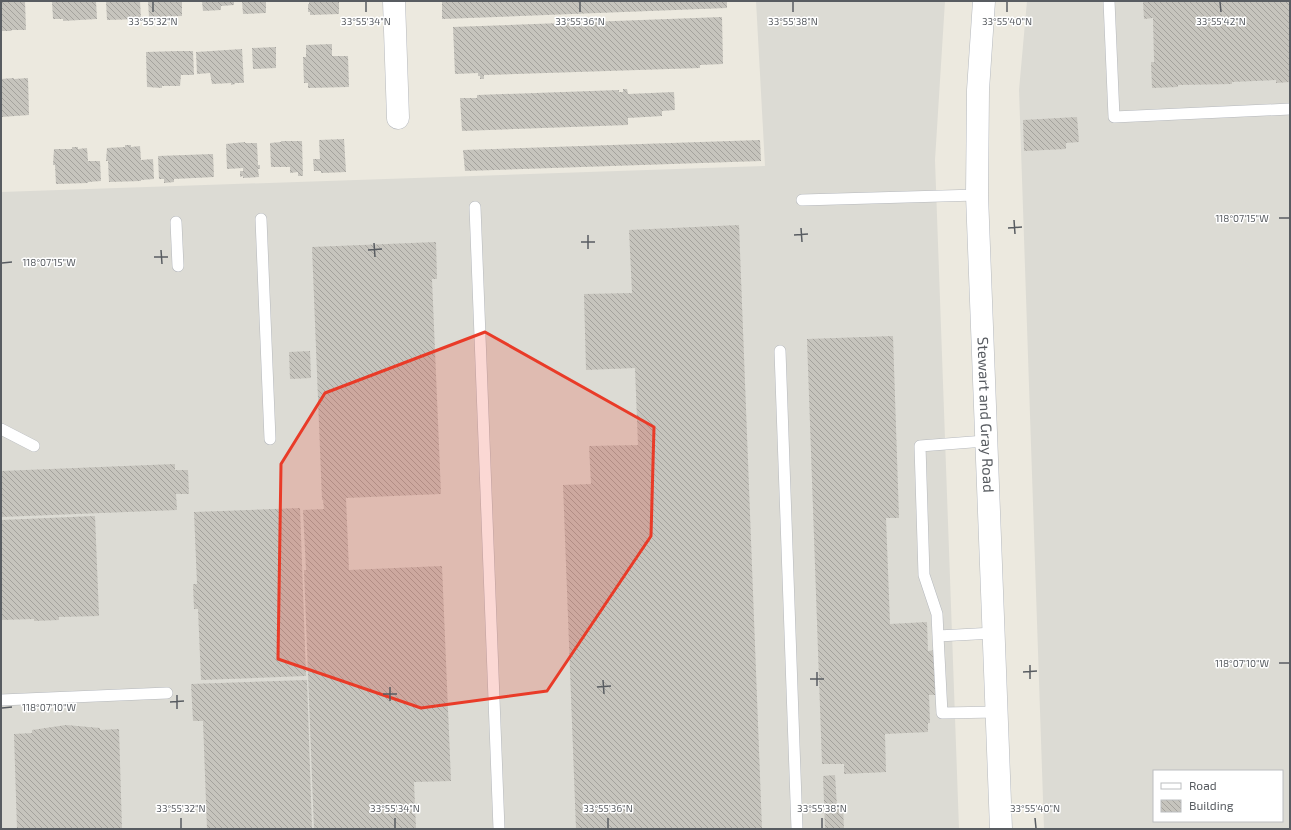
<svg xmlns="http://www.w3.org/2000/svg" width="1291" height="830" font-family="'Exo 2',sans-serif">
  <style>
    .industrial { fill: #dcdbd4; fill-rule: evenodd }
    .building { fill: url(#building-back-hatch) }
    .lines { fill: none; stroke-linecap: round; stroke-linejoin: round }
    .lane-casing { stroke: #b5b8bd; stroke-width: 12 }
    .street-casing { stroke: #b5b8bd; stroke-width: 23 }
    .secondary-casing { stroke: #b5b9bf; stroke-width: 23 }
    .lane { stroke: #fff; stroke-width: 11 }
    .street { stroke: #fff; stroke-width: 22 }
    .secondary { stroke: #fff; stroke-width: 22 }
    .marked { fill: #e93b28; fill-opacity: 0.2; stroke: #e93b28; stroke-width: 3; stroke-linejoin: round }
    .ticks { fill: none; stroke: #585c61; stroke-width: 1.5 }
    .labels { text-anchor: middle; stroke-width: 3; stroke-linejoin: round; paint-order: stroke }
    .street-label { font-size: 15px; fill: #585c61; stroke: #fff }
    .ticks-label { font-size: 10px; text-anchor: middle; fill: #585c61; stroke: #fff; stroke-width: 3; stroke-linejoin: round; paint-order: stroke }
  </style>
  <defs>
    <pattern id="building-back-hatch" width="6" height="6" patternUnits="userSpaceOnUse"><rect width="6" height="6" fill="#c6c4bd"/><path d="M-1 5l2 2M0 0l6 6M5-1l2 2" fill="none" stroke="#a4a29d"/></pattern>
  </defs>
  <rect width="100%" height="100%" fill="#ece9df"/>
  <path class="industrial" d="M756,1H945L935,160L959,829H1V192L765,166Z
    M1027,1H1290V829H1044L1019,90ZM1154,771H1282V821H1154Z"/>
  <path class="building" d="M1,1H25L26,30H11L12,31H1Z
    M52,1H96L97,19L63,21V19H53Z
    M106,1H140L141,19L107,20Z
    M148,1H182V16L149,17Z
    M202,1H234V5L221,6V10L203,11Z
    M242,1H266V13L243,14Z
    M309,1H339V14L310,15V12H308V4H309Z
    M442,1H727V8L442,19Z
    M1143,1H1290V82L1276,83V80L1232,82V84L1178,85V87L1152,88L1151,62H1154L1153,18L1144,19Z
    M722,17L723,64L700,65V68L484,75V79H480V76H478V73L455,74L453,27Z
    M332,44V56H348L349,87L308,88V83H304L303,57H306V45Z
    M276,47V68L253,69L252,48Z
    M242,49L244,83H235V84L231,85V83L212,84L210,73L197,74L196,52Z
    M178,51H193L194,75H181L180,86H162V88L147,87L146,52Z
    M14,78V79L28,78L29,115L1,117V79Z
    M623,89H627L628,94L674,92L675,110L662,111V116L628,118V125L462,131L460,98H477V95L619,90V92H623Z
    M1077,117L1079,142L1066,143V149L1024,151L1023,120Z
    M344,139L346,172L321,173V171H314L313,159H320L319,140Z
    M760,140L761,161L465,171L463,150Z
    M281,141H302L303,176H298V172L290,173V167H271L270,143L281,142Z
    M245,142V143H257L258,165H260V169H258L259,177L243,178V176L240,177V171H243V168L227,169L226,144Z
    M125,145H131V147L140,146L141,160L153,159L154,179L141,180V181L109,182L108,161H106L107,148L125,147Z
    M72,147H78V149L87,148L88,161H100L101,181L88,182V183L56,184L55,165H53L54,149H72Z
    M213,154L214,177L174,179V182L164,183V179H159L158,156Z
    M739,225L762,829H576L563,485L591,484L589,446L638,445L635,368L586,370L584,294L632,293L629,230Z
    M436,242L437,279H432L441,494L346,498L349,570L442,566L451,781L414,782L416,829H314L304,570H306L303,510L324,509L323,500H322L312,247Z
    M893,336L899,518H886L890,624L927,622L928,651L936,650L938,695H929L930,723H928V732L885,734L886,772L844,774V764H822L807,339Z
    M310,351L311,378L290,379L289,352Z
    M175,464V470H188L189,494H176L177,510L1,517V471Z
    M300,508L306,676L201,680L198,609H194L193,584H197L194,512Z
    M95,516L99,616L59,617V620L34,621V619L1,620V520Z
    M307,680L312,829H207L203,721H193L191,684Z
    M66,725L100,728V730L119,729L122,829H17L14,734L32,733V730Z
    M835,775L837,807H843L844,829H825L823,776Z"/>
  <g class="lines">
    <defs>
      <path id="lane" d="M1109,1L1114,117L1290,109
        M802,200L977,195
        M475,207L499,829
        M261,219L270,439
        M176,222L178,266
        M780,351L797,829
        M1,429L34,446
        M994,633L938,636L942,713L997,712
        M938,636L937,614L924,575L920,446L985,441
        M1,700L167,693"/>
      <path id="street" d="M394,1L398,118"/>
      <g id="secondary">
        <path id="s1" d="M984,1L978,90L977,195L1001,829"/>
      </g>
    </defs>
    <use href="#lane" class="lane-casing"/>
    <use href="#street" class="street-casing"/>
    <use href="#secondary" class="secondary-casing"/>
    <use href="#lane" class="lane"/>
    <use href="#street" class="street"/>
    <use href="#secondary" class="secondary"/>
  </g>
  <path class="marked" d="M485,332L654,427L651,536L547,691L421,708L278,659L281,464L325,393Z"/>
  <path class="ticks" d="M153,2V12M366,2V12M580,2V12M793,2V12M1007,2V12M1220,2L1221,12M1279,218H1289M1014,220L1015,234M801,228L802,242M1008,228L1022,227M588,235V249M794,235L808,234M581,242H595M374,243L375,257M161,250L162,264M368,250L382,249M154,257H168M2,263L12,262M1279,663H1289M1030,665V679M817,672V686M1023,672L1037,671M810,679H824M603,680L604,694M390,687V701M597,687L611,686M383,694H397M177,695V709M170,702L184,701M2,708L12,707M181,818V828M395,818V828M608,818V828M822,818V828M1035,818L1036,828"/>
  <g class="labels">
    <g class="street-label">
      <text dy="5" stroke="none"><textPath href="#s1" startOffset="414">Stewart and Gray Road</textPath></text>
    </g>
  </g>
  <g class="ticks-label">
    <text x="153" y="25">33°55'32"N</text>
    <text x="366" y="25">33°55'34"N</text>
    <text x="580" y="25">33°55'36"N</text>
    <text x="793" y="25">33°55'38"N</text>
    <text x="1007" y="25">33°55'40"N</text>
    <text x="1221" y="25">33°55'42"N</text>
    <text x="1242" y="222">118°07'15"W</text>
    <text x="49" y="266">118°07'15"W</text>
    <text x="1242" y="667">118°07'10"W</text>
    <text x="49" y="711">118°07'10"W</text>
    <text x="181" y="812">33°55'32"N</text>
    <text x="395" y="812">33°55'34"N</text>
    <text x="608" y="812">33°55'36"N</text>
    <text x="822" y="812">33°55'38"N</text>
    <text x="1035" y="812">33°55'40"N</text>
  </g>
  <rect width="1291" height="830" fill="none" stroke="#585c61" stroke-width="4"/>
  <rect x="1153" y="770" width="130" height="52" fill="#ffffff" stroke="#bcbec0"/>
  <rect x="1161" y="783" width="20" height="6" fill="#ffffff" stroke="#bcbec0"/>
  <text x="1189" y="790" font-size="12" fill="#585c61">Road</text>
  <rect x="1161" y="800" width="20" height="12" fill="url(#building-back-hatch)" stroke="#bcbec0"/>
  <text x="1189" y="810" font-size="12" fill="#585c61">Building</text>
</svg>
